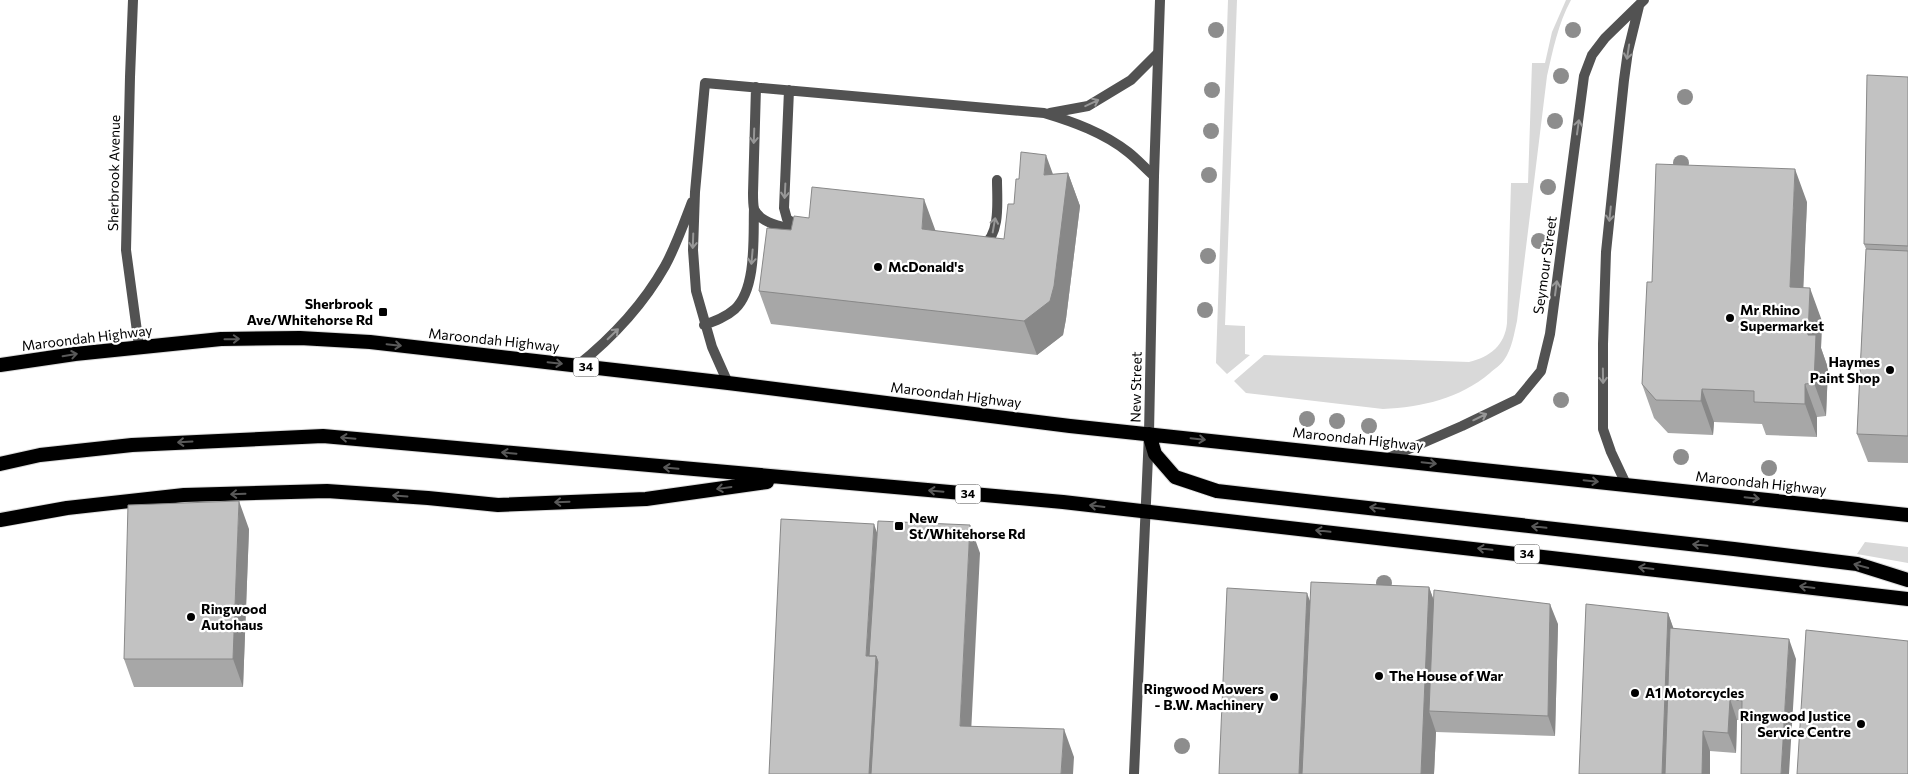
<svg xmlns="http://www.w3.org/2000/svg" width="1908" height="774" font-family="Commissioner,sans-serif">
  <style>
    .green { fill: #d9d9d9 }
    .lines { fill: none; stroke-linecap: round; stroke-linejoin: round }
    .trunk-casing { stroke: #dbdbdb; stroke-width: 16 }
    .service { stroke: #525252; stroke-width: 10 }
    .minor { stroke: #525252; stroke-width: 10 }
    .tertiary { stroke: #525252; stroke-width: 10 }
    .trunk { stroke: #000; stroke-width: 14 }
    .tree { fill: #8d8d8d }
    .wall { fill: #a7a7a7 }
    .shaded-wall { fill: #888 }
    .building { fill: #c2c2c2; stroke: #888 }
    .oneway { stroke: #979797 }
    .oneway2 { stroke: #595959 }
    .poi-dot { fill: #000; stroke: #fff; stroke-width: 2 }
    .labels { text-anchor: middle; stroke-width: 4.5; stroke-linejoin: round; paint-order: stroke }
    .shield { fill: #fff; stroke: #4c4c4c; stroke-width: 1 }
    .shield-label { font-size: 12px; font-weight: bold; fill: #000 }
    .street-label { font-size: 14px; fill: #000; stroke: #fff }
    .poi-label { font-size: 14px; font-weight: bold; fill: #000; stroke: #fff; text-anchor: start }
  </style>
  <rect width="100%" height="100%" fill="#fff"/>
  <path class="green" d="M1228,0H1237L1225,325L1245,326V354L1250,355L1227,374L1216,363Z
    M1566,0H1571C1558,24 1553,50 1547,76L1517,321C1514,334 1512,349 1504,360C1501,365 1494,369 1490,373C1459,399 1422,407 1383,409L1246,393L1234,381L1264,355L1469,362C1490,357 1505,345 1507,323L1511,183H1528L1532,63H1545L1552,32Z
    M1865,542L1908,547V563L1857,554Z"/>
  <g class="lines">
    <defs>
      <path id="trunk" d="M0,365L75,354L221,339L300,338L370,342L728,383L1070,426L1908,515
        M1149,434L1155,454L1175,477L1217,491L1734,549L1857,564L1908,580
        M0,464L40,455L132,445L323,436L1063,502L1908,599
        M0,520L67,508L184,495L327,491L428,498L498,505L646,499L767,482"/>
    </defs>
    <use href="#trunk" class="trunk-casing"/>
    <path class="service" d="M756,87L753,193C753,197 753,204 754,209C761,225 788,228 803,231
      M789,90L784,208L787,219L799,227
      M1050,113L1088,106L1131,80L1157,54
      M983,246C1001,233 997,201 997,180
      M704,325C715,321 726,317 735,309C757,288 753,237 754,208
      M577,366C612,338 643,305 665,266C676,246 684,223 692,202
      M728,383L712,347L696,291L693,250L695,192L705,83L1044,113C1074,122 1104,133 1128,152C1137,159 1145,168 1154,176"/>
    <path class="minor" d="M133,0L130,77L126,250L139,346
      M1388,458L1462,426L1518,399L1541,371L1550,334L1584,76L1592,55L1605,38L1644,0
      M1626,484L1611,452L1603,429V344L1606,252L1624,80L1628,51L1639,6"/>
    <path class="tertiary" d="M1134,774L1149,434L1154,176L1160,0"/>
    <use href="#trunk" class="trunk"/>
  </g>
  <g class="tree">
    <circle cx="1216" cy="30" r="8"/>
    <circle cx="1573" cy="30" r="8"/>
    <circle cx="1561" cy="76" r="8"/>
    <circle cx="1212" cy="90" r="8"/>
    <circle cx="1685" cy="97" r="8"/>
    <circle cx="1555" cy="121" r="8"/>
    <circle cx="1211" cy="131" r="8"/>
    <circle cx="1681" cy="163" r="8"/>
    <circle cx="1209" cy="175" r="8"/>
    <circle cx="1548" cy="187" r="8"/>
    <circle cx="1539" cy="241" r="8"/>
    <circle cx="1208" cy="256" r="8"/>
    <circle cx="1205" cy="310" r="8"/>
    <circle cx="1561" cy="400" r="8"/>
    <circle cx="1307" cy="419" r="8"/>
    <circle cx="1337" cy="421" r="8"/>
    <circle cx="1369" cy="426" r="8"/>
    <circle cx="1681" cy="457" r="8"/>
    <circle cx="1769" cy="468" r="8"/>
    <circle cx="1384" cy="583" r="8"/>
    <circle cx="1182" cy="746" r="8"/>
  </g>
  <path class="wall" d="M1908,77V463L1868,462L1857,434L1866,249L1864,244Z
    M1068,173L1080,206L1066,319L1063,335L1037,355L771,324L759,291L935,231L1004,239L1014,204L1053,174Z
    M1807,202L1803,288L1822,321L1821,348L1828,368L1826,416L1817,417V437L1766,435L1762,424L1714,422L1713,435L1668,433L1654,418L1642,384L1652,282Z
    M249,529L243,687H134L124,659Z
    M1429,587L1433,599L1558,624L1555,736L1436,732L1434,774H1219L1310,600Z
    M1668,613L1673,628L1796,659L1742,720H1737L1736,753L1710,751V774H1579Z"/>
  <path class="shaded-wall" d="M1046,155L1058,188L1044,175Z
    M1795,169L1807,202L1802,320L1790,287Z
    M1068,173L1080,206L1066,319L1063,335L1037,355L1024,321Z
    M924,199L936,232L922,229Z
    M1810,288L1822,321L1821,348L1828,368L1826,416L1814,383L1808,335Z
    M1805,384L1817,417V437L1805,404Z
    M1702,389L1714,422L1713,435L1701,401Z
    M239,501L249,529L243,687L233,659Z
    M874,524L886,558L883,774H869L866,656Z
    M970,525L980,553L970,754L960,726Z
    M1429,587L1441,620L1429,711L1436,732L1434,774H1421Z
    M1307,593L1317,620L1310,774H1299Z
    M1550,604L1558,624L1555,736L1548,716Z
    M1668,613L1678,641L1673,774H1662Z
    M1789,639L1796,659L1789,774H1781Z
    M1730,699L1737,720L1736,753L1728,733Z
    M1064,729L1074,757L1073,774H1061Z
    M1703,731L1710,751V774H1702Z"/>
  <path class="building" d="M1867,75L1908,77V246L1864,244Z
    M1021,152L1046,155L1044,175L1068,173L1054,286L1050,301L1024,321L759,291L767,228L791,230L794,216L809,218L812,187L924,199L922,229L1004,239L1008,204H1014L1016,179H1019Z
    M1656,164L1795,169L1790,287L1810,288L1808,335H1816L1814,383L1805,384V404L1754,402V391L1702,389L1701,401L1656,400L1642,384L1647,282H1652Z
    M1866,249L1908,251V436L1857,434Z
    M239,501L233,659H124L128,505Z
    M781,519L874,524L866,656H876L869,774H769Z
    M878,521L970,525L960,726L1064,729L1061,774H871L878,662L876,656H869Z
    M1311,582L1429,587L1421,774H1302Z
    M1227,588L1307,593L1299,774H1219Z
    M1434,590L1550,604L1548,716L1429,711Z
    M1586,604L1668,613L1662,774H1579Z
    M1670,628L1789,639L1781,774H1741L1742,701L1730,699L1728,733L1703,731L1702,774H1665Z
    M1806,630L1908,641V774H1797Z"/>
  <defs><path id="oneway-shaft" d="M-6 0H5M1.5-3L5.5 0L1.5 3" fill="none" stroke-width="1.6" stroke-linecap="round" stroke-linejoin="round" transform="scale(1.25)"/></defs>
  <g class="oneway">
    <use href="#oneway-shaft" transform="translate(1628 52) rotate(99)"/>
    <use href="#oneway-shaft" transform="translate(1092 103) rotate(-25)"/>
    <use href="#oneway-shaft" transform="translate(1578 127) rotate(-82)"/>
    <use href="#oneway-shaft" transform="translate(754 136) rotate(92)"/>
    <use href="#oneway-shaft" transform="translate(785 191) rotate(93)"/>
    <use href="#oneway-shaft" transform="translate(1610 214) rotate(96)"/>
    <use href="#oneway-shaft" transform="translate(994 225) rotate(-80)"/>
    <use href="#oneway-shaft" transform="translate(693 241) rotate(92)"/>
    <use href="#oneway-shaft" transform="translate(752 257) rotate(95)"/>
    <use href="#oneway-shaft" transform="translate(1556 288) rotate(-82)"/>
    <use href="#oneway-shaft" transform="translate(613 334) rotate(-44)"/>
    <use href="#oneway-shaft" transform="translate(1603 376) rotate(89)"/>
    <use href="#oneway-shaft" transform="translate(1480 417) rotate(-26)"/>
  </g>
  <g class="oneway2">
    <use href="#oneway-shaft" transform="translate(232 339) rotate(-1)"/>
    <use href="#oneway-shaft" transform="translate(394 345) rotate(6)"/>
    <use href="#oneway-shaft" transform="translate(70 355) rotate(-9)"/>
    <use href="#oneway-shaft" transform="translate(555 363) rotate(6)"/>
    <use href="#oneway-shaft" transform="translate(348 438) rotate(-175)"/>
    <use href="#oneway-shaft" transform="translate(1198 439) rotate(6)"/>
    <use href="#oneway-shaft" transform="translate(185 442) rotate(177)"/>
    <use href="#oneway-shaft" transform="translate(509 453) rotate(-175)"/>
    <use href="#oneway-shaft" transform="translate(1429 463) rotate(6)"/>
    <use href="#oneway-shaft" transform="translate(671 468) rotate(-175)"/>
    <use href="#oneway-shaft" transform="translate(1591 481) rotate(6)"/>
    <use href="#oneway-shaft" transform="translate(724 488) rotate(172)"/>
    <use href="#oneway-shaft" transform="translate(936 491) rotate(-175)"/>
    <use href="#oneway-shaft" transform="translate(238 494) rotate(178)"/>
    <use href="#oneway-shaft" transform="translate(400 496) rotate(-176)"/>
    <use href="#oneway-shaft" transform="translate(1752 498) rotate(6)"/>
    <use href="#oneway-shaft" transform="translate(562 502) rotate(178)"/>
    <use href="#oneway-shaft" transform="translate(1097 506) rotate(-173)"/>
    <use href="#oneway-shaft" transform="translate(1377 508) rotate(-173)"/>
    <use href="#oneway-shaft" transform="translate(1539 527) rotate(-174)"/>
    <use href="#oneway-shaft" transform="translate(1323 531) rotate(-174)"/>
    <use href="#oneway-shaft" transform="translate(1700 545) rotate(-174)"/>
    <use href="#oneway-shaft" transform="translate(1485 549) rotate(-174)"/>
    <use href="#oneway-shaft" transform="translate(1861 566) rotate(-165)"/>
    <use href="#oneway-shaft" transform="translate(1646 568) rotate(-173)"/>
    <use href="#oneway-shaft" transform="translate(1807 587) rotate(-173)"/>
  </g>
  <g class="poi-dot">
    <circle cx="878" cy="267" r="5"/>
    <rect x="378" y="307" width="10" height="10" rx="2.5"/>
    <circle cx="1730" cy="318" r="5"/>
    <circle cx="1890" cy="370" r="5"/>
    <rect x="894" y="521" width="10" height="10" rx="2.5"/>
    <circle cx="191" cy="617" r="5"/>
    <circle cx="1379" cy="676" r="5"/>
    <circle cx="1635" cy="693" r="5"/>
    <circle cx="1274" cy="697" r="5"/>
    <circle cx="1861" cy="724" r="5"/>
  </g>
  <g class="labels">
    <g class="shield">
      <rect x="573.5" y="357.5" width="25" height="19" rx="4"/>
      <rect x="955.5" y="484.5" width="25" height="19" rx="4"/>
      <rect x="1514.5" y="544.5" width="25" height="19" rx="4"/>
    </g>
    <g class="shield-label">
      <text x="586" y="371">34</text>
      <text x="968" y="498">34</text>
      <text x="1527" y="558">34</text>
    </g>
    <g class="street-label">
      <text transform="translate(114 173) rotate(-89)" y="5">Sherbrook Avenue</text>
      <text transform="translate(1545 265) rotate(-82)" y="5">Seymour Street</text>
      <text transform="translate(87 338) rotate(-7)" y="5">Maroondah Highway</text>
      <text transform="translate(494 340) rotate(6)" y="5">Maroondah Highway</text>
      <text transform="translate(1136 387) rotate(-89)" y="5">New Street</text>
      <text transform="translate(956 395) rotate(7)" y="5">Maroondah Highway</text>
      <text transform="translate(1358 439) rotate(6)" y="5">Maroondah Highway</text>
      <text transform="translate(1761 483) rotate(6)" y="5">Maroondah Highway</text>
    </g>
    <g class="poi-label">
      <text x="888" y="272">McDonald's</text>
      <text x="373" y="309" text-anchor="end">Sherbrook<tspan x="373" dy="16">Ave/Whitehorse Rd</tspan></text>
      <text x="1740" y="315">Mr Rhino<tspan x="1740" dy="16">Supermarket</tspan></text>
      <text x="1880" y="367" text-anchor="end">Haymes<tspan x="1880" dy="16">Paint Shop</tspan></text>
      <text x="909" y="523">New<tspan x="909" dy="16">St/Whitehorse Rd</tspan></text>
      <text x="201" y="614">Ringwood<tspan x="201" dy="16">Autohaus</tspan></text>
      <text x="1389" y="681">The House of War</text>
      <text x="1264" y="694" text-anchor="end">Ringwood Mowers<tspan x="1264" dy="16">- B.W. Machinery</tspan></text>
      <text x="1645" y="698">A1 Motorcycles</text>
      <text x="1851" y="721" text-anchor="end">Ringwood Justice<tspan x="1851" dy="16">Service Centre</tspan></text>
    </g>
  </g>
</svg>
